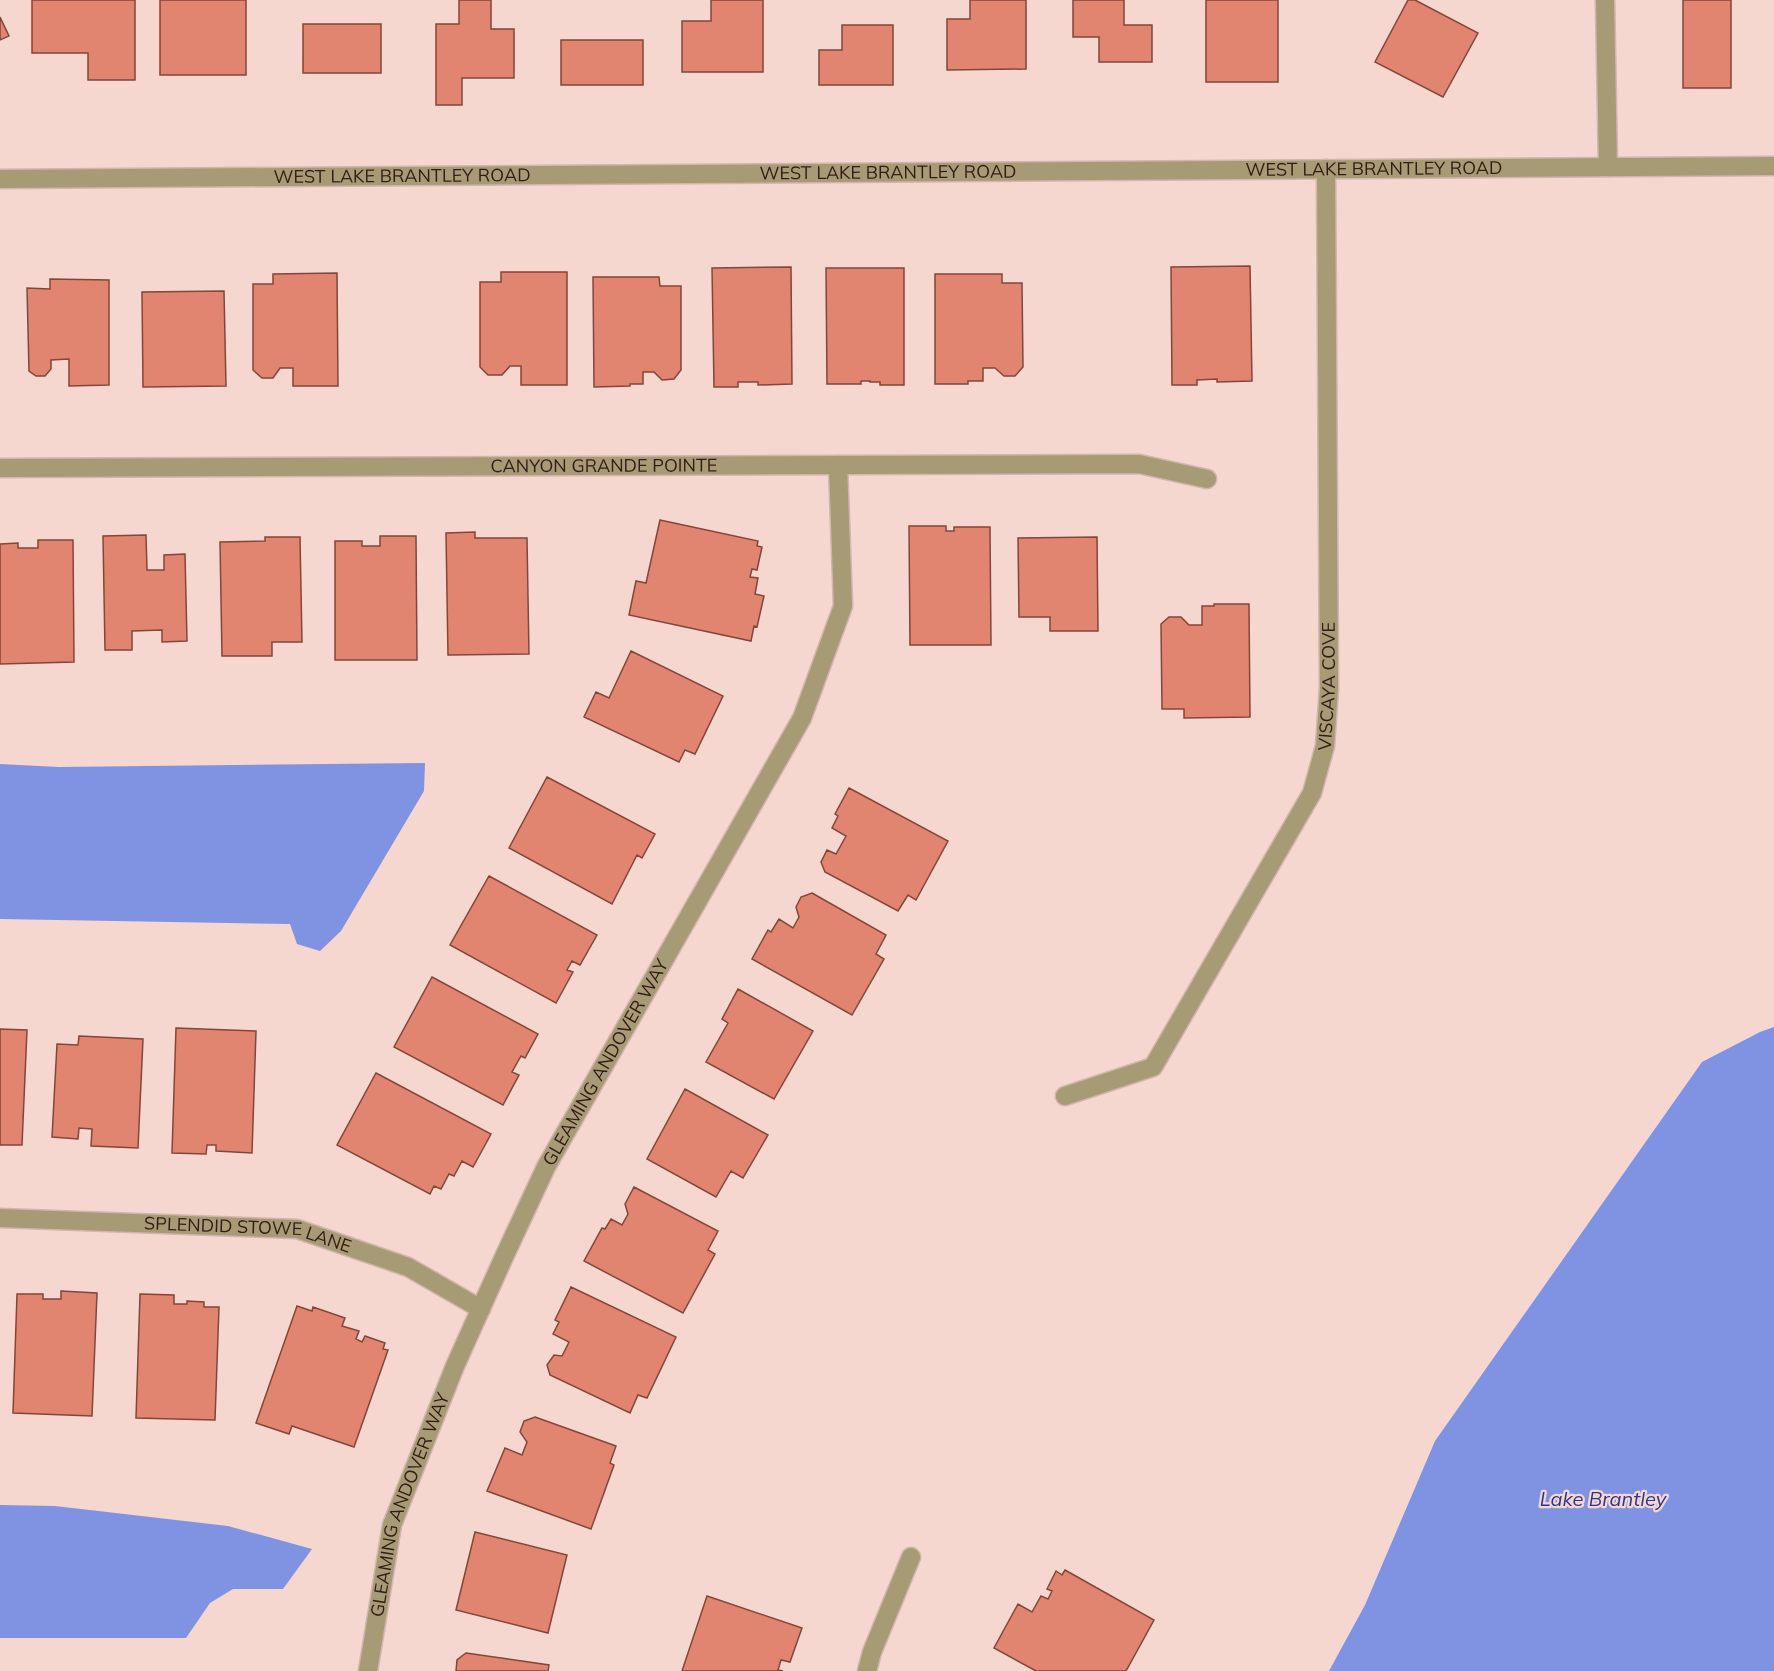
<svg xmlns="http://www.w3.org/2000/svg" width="1774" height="1671" font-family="Mulish,sans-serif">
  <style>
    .water { fill: #8093e2 }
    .building { fill: #e18571; stroke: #844639; stroke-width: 1.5 }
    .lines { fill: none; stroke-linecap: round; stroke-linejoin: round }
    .minor-casing { stroke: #d2b5ae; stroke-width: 21 }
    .minor { stroke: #a79b76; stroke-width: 18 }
    .labels { text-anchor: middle; stroke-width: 4.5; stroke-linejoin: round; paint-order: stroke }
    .street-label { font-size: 18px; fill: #351a15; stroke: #f5d7d0 }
    .water-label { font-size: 20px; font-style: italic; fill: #2c3691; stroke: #f5d7d0 }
  </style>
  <rect width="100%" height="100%" fill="#f5d7d0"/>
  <path class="water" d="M425,763L424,791L341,931L320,951L297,944L290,924L0,919V764L59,767Z
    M1774,1027V1671H1329L1365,1605L1435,1441L1702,1062L1760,1032Z
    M0,1505L55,1506L228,1526L312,1549L283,1589H233L210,1603L186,1638H0Z"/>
  <path class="building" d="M32,0H135V80H88V53H32Z
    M160,0H246V75H160Z
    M459,0H491V29H514V78H462V105H436V24H459Z
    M711,0H763V72H682V21H711Z
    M970,0H1026V69L947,70V19H970Z
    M1073,0H1124V25H1152V62H1099V37H1073Z
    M1206,0H1278V82H1206Z
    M1408,0H1415L1478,33L1443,97L1375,62Z
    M1683,0H1731V88H1683Z
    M0,17L9,36L0,40Z
    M303,24H381V73H303Z
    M842,25H893V85H819V50H842Z
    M561,40H643V85H561Z
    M1250,266L1252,381L1217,382V379L1197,380V385H1172L1171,267Z
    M791,267L792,384L758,385V382H738V387H714L712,268Z
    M826,268H904V385H880V382H870V381H861V384H827Z
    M501,272H567V385H521V366H510L502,375H488L480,367V282H501Z
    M337,273L338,386H293V368H280L273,378H262L253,370V284H273V274Z
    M935,274H1002V283H1022L1023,367L1015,376H1004L995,368H983V381H968V384H935Z
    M593,277H659L660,286H681V370L674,379L662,380L654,372H643V384H630V386L594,387Z
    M50,279L109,280V385L69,386V359L51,360V369L45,376H36L29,371L27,288L50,289Z
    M224,291L226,386L143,387L142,292Z
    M660,520L758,541L757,546L762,547L757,570L752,569L750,577L758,578L755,594L764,596L757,627L754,626L751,641L629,615L636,581L646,583Z
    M909,526H946V531H954V527H990L991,645H910Z
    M475,532V538H527L529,654L448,655L446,533Z
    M146,535L147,570H164V555L185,554L187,641L162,642V630L132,631V650H105L103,536Z
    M380,536H416L417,660H335V541H362V546H380Z
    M265,537H300L302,642H272V656H222L220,542L265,541Z
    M1097,537L1098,631H1050V617H1019L1018,538Z
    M38,540H73L74,662L0,664V544L18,543V548H38Z
    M1214,604H1249L1250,717L1184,718V709H1162L1161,624L1169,617H1181L1189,625H1202V606H1214Z
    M631,651L723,696L695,754L685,750L679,762L584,717L596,692L609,698Z
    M547,777L655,834L642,858L637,855L612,904L509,848Z
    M849,788L948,841L916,900L908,895L898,911L825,872L821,862L827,850L836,854L846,836L832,828L838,816L835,814Z
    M489,876L597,935L580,965L572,961L567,970L573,972L556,1003L450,945Z
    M812,893L886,935L876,954L884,959L852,1015L752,959L768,930L771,932L779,919L793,928L799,917L796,907L801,897Z
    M432,977L538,1034L525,1058L521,1056L512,1072L519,1075L503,1105L394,1047Z
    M738,989L813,1031L774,1099L706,1062L728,1023L722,1019Z
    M176,1028L256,1031L252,1153L216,1151V1145H207L206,1154L172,1153Z
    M0,1029L27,1030L22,1145H0Z
    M79,1036L143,1039L138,1148L91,1146L92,1129L79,1128L78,1139L52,1137L57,1044L78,1045Z
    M376,1073L491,1134L473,1167L462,1161L454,1176L449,1174L441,1189L434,1186L430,1194L337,1145Z
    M685,1089L768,1135L743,1178L731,1171L716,1197L647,1159Z
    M634,1187L718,1231L708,1250L715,1254L683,1313L584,1261L602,1228L605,1229L611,1219L622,1225L628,1214L625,1204Z
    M571,1287L676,1337L647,1398L638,1395L630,1413L550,1375L547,1365L554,1355L562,1356L569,1342L553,1334L559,1322L555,1320Z
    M61,1291L97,1293L92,1416L13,1413L17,1294H43V1299H61Z
    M140,1294L174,1295V1304H187V1301L204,1302V1307H219L215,1420L136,1418Z
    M297,1306L312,1311L313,1307L345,1318L342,1326L359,1331L356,1339L362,1342L365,1336L385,1343L383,1349L388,1350L354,1447L292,1426L289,1434L256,1423Z
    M535,1417L616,1446L610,1463L614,1465L591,1529L487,1491L505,1448L522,1455L527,1442L520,1432L524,1421Z
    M475,1532L567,1555L548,1633L456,1610Z
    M1065,1570L1154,1620L1126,1671H1036L994,1648L1018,1604L1032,1612L1041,1596L1048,1599L1052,1591L1047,1589L1056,1571L1062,1575Z
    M707,1596L802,1628L790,1662L781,1660L778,1670L783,1671H682Z
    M466,1653L549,1665L548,1671H456L457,1660Z"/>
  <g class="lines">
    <defs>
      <g id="minor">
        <path d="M1605,0L1608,167"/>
        <path id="s1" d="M0,179L1774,166"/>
        <path id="s2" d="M0,468L1139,464L1207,479"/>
        <path id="s3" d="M1065,1096L1153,1067L1312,793L1325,746L1329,688L1326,169"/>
        <path id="s4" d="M0,1218L297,1229L408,1267L481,1309"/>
        <path id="s5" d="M368,1671L392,1525L455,1366L504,1257L546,1167L802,718L843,606L838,465"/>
        <path d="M867,1671L872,1652L911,1557"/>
      </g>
    </defs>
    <use href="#minor" class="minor-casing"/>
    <use href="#minor" class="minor"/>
  </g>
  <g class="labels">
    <g class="street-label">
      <text dy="6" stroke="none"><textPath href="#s1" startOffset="1374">WEST LAKE BRANTLEY ROAD</textPath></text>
      <text dy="6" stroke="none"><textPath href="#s1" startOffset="888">WEST LAKE BRANTLEY ROAD</textPath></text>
      <text dy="6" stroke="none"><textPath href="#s1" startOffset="402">WEST LAKE BRANTLEY ROAD</textPath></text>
      <text dy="6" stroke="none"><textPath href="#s2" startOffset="604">CANYON GRANDE POINTE</textPath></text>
      <text dy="6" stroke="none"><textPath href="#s3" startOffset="518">VISCAYA COVE</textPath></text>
      <text dy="6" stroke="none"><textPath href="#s5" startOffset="658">GLEAMING ANDOVER WAY</textPath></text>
      <text dy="6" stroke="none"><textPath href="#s4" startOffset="249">SPLENDID STOWE LANE</textPath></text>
      <text dy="6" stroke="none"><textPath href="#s5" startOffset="172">GLEAMING ANDOVER WAY</textPath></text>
    </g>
    <g class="water-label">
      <text x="1603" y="1506">Lake Brantley</text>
    </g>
  </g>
</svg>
